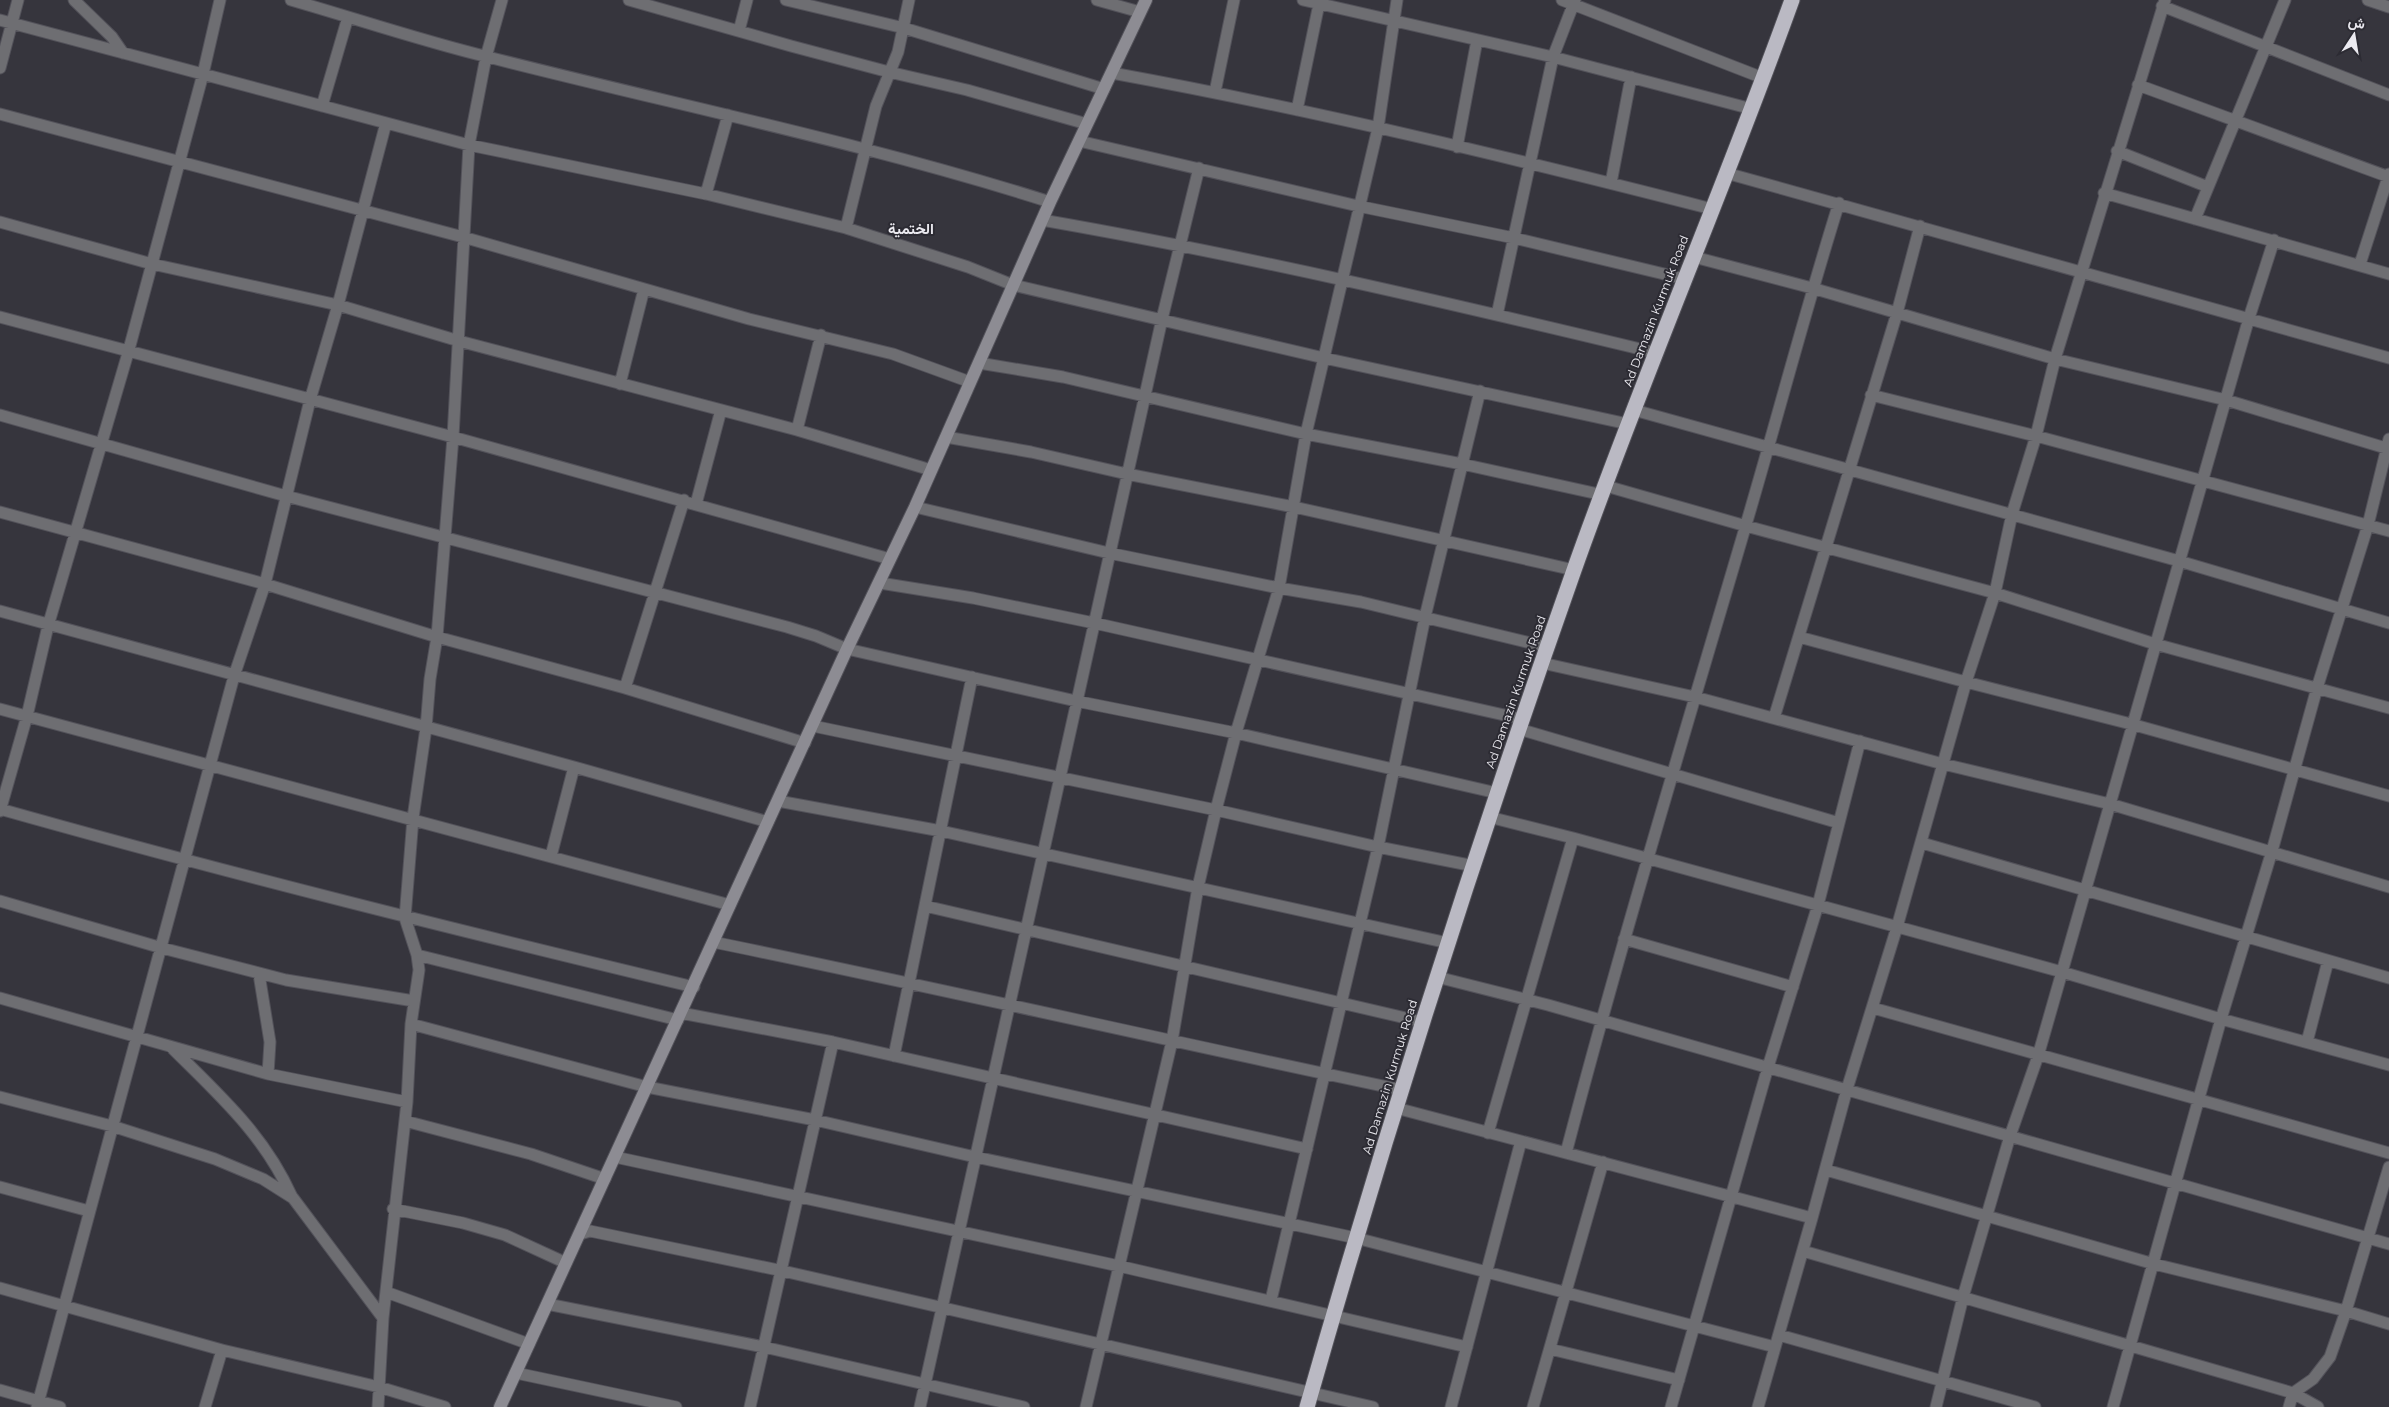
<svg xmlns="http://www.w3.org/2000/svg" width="2389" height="1407" font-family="Montserrat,Vazirmatn,sans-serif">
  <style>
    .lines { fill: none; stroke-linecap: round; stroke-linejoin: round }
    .street-casing { stroke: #53525a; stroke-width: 13 }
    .secondary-casing { stroke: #53525a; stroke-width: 14 }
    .highway-casing { stroke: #53525a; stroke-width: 17 }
    .street { stroke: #6e6e72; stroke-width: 11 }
    .secondary { stroke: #8d8c93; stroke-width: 12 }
    .highway { stroke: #bab9c3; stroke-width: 15 }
    .labels { text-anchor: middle; stroke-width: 4; stroke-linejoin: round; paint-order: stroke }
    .street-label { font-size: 12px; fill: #ebeaf0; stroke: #2c2b33 }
    .quarter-label { font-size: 15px; font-weight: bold; fill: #ebeaf0; stroke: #2c2b33 }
  </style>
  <rect width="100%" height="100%" fill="#36353d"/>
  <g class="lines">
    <defs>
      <path id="street" d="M74,0L112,37L123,53
        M291,0C357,19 422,41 488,57C676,105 865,143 1050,202
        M629,0L791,46L889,72L967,90L1087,124
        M786,0L904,28L1104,89
        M1097,0L1140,12
        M1303,0L1553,57L1752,109
        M1562,0L1763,78
        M2368,0L2389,7
        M2162,6L2389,95
        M0,20L469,145L706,194L846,228L968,267L1013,285L1324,358L1628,424
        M739,31L747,0
        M0,68L18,0
        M1112,73C1314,110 1513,158 1712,209
        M2138,85L2389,177
        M1215,92L1234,0
        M322,106L348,17
        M1297,110L1319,4
        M0,114L463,237L749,319L893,354L970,382
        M1079,141L1358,206L1514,238L1685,279
        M1457,147L1477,40
        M2117,151L2208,187
        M1726,173L2389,358
        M1611,183L1631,77
        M2104,193L2389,274
        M706,194L728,115
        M2195,219L2285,0
        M1042,220C1249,256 1453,304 1657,353
        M0,222L152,264L338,305L459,341L797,430L931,470
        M846,228L876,106L898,52L909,0
        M1694,257L1812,288L2055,359L2226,400L2389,449
        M2360,264L2389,174
        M1497,315L1553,57L1575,0
        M0,317L453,437L890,559
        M979,363L1063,377L1306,434L1462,464L1603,495
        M620,384L644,289
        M1871,395L2036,436L2389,531
        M1634,410L2179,561L2389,623
        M0,415L286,496L787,627L816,636L847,649L1076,701L1236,733L1497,793
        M797,430L821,335
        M946,437L1031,452L1127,474L1294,507L1574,570
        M1606,486L1746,526L1995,593L2155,644L2389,708
        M696,504L721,410
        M915,507L1109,553L1279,588L1361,602L1547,647
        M0,512L265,584L437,637L625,688L805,743
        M880,583L973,598L1094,623L1522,719
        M0,611L574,767L768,822
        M1799,637L1966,682L2131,724L2389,796
        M1542,663L1695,697L1943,764L2110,804L2389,887
        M625,688L684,500
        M0,709L730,905
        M1774,718L1897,313L1920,226
        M813,726L1216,810L1378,847L1474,866
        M1519,729L1839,823
        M778,801L941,831L1448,943
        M0,809C230,874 461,931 694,987
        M0,811L27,716L48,626L128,353L203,74L220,0
        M1489,817L1573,838L2062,972L2221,1019L2389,1065
        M1922,843L2389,978
        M551,856L574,767
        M0,901L162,948L286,980L414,1001
        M925,906L1423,1022
        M1624,939L1793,987
        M713,942C944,989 1172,1042 1402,1090
        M417,955L678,1020
        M259,974L270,1042L268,1074
        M1437,977L1548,1005L2389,1244
        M0,998L268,1074L407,1102
        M1873,1008L2389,1153
        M681,1013L833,1042L1307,1149
        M411,1024L647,1087L815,1120L971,1156L1356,1238L1775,1347
        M2307,1042L2328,961
        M171,1047C218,1094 264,1134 292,1197
        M894,1056L972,677
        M0,1097L112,1126L215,1159L263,1179L293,1198L383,1318
        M1396,1108L1812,1218
        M405,1121L531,1154L605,1179
        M1488,1133L1573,838
        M1566,1153C1621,943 1684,736 1745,528C1777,420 1805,311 1839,203
        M615,1157L1119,1266L1467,1347
        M1826,1170L2154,1264L2346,1311L2389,1324
        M0,1187L89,1211
        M393,1209L463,1223L505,1235L566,1263
        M580,1234L590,1231L783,1271L1373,1407
        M1803,1251L2293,1393L2318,1407
        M0,1288L222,1350L379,1387L445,1407
        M386,1292L529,1344
        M1271,1300L1378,847L1425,617L1480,391
        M547,1304L764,1347L1024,1407
        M1779,1335L2035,1407
        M1550,1349L1679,1380
        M516,1373L676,1407
        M0,1390L60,1407
        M37,1407L234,676L265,584L310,400L338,305L386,123
        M205,1407L222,1350
        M378,1407L383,1318L407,1102L411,1024L419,970L417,955L405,918L413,818L426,728L430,679L437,637L453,437L469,145L486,57L502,0
        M750,1407L833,1042
        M920,1407L1162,319L1199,168
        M1086,1407L1172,1041L1198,887L1216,810L1236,733L1279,588L1306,434L1378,128L1397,0
        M1451,1407L1521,1141
        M1533,1407L1603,1162
        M1671,1407L1768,1067L1818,905L1860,741
        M1758,1407L1812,1218L1847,1089L1897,927L1966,682L1995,593L2012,514L2036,436L2055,359L2165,0
        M1936,1407L1963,1297L2010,1136L2038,1056L2249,318L2274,240
        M2113,1407L2221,1019L2272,851L2317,688L2368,525L2389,439
        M2289,1407L2293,1393L2313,1379L2330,1357L2346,1311L2389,1167"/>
      <path id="secondary" d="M500,1407L847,649L915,507L1050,202L1146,0"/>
      <path id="highway" d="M1307,1407C1387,1126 1476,848 1573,573C1641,380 1723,192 1792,0"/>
    </defs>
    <use href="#street" class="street-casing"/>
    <use href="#secondary" class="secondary-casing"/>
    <use href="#highway" class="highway-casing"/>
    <use href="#street" class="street"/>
    <use href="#secondary" class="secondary"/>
    <use href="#highway" class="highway"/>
  </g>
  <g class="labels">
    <g class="street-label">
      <text transform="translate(1656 311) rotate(-69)" y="4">Ad Damazin Kurmuk Road</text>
      <text transform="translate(1516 692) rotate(-71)" y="4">Ad Damazin Kurmuk Road</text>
      <text transform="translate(1390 1077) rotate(-73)" y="4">Ad Damazin Kurmuk Road</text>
    </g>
    <g class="quarter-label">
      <text x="911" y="234">الختمية</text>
    </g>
  </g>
  <g transform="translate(2354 35) rotate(12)" stroke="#2c2b33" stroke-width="4" paint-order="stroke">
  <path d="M0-4L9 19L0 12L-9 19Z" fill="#ebeaf0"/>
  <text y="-8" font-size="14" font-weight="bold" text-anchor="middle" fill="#ebeaf0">ش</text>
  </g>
</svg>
